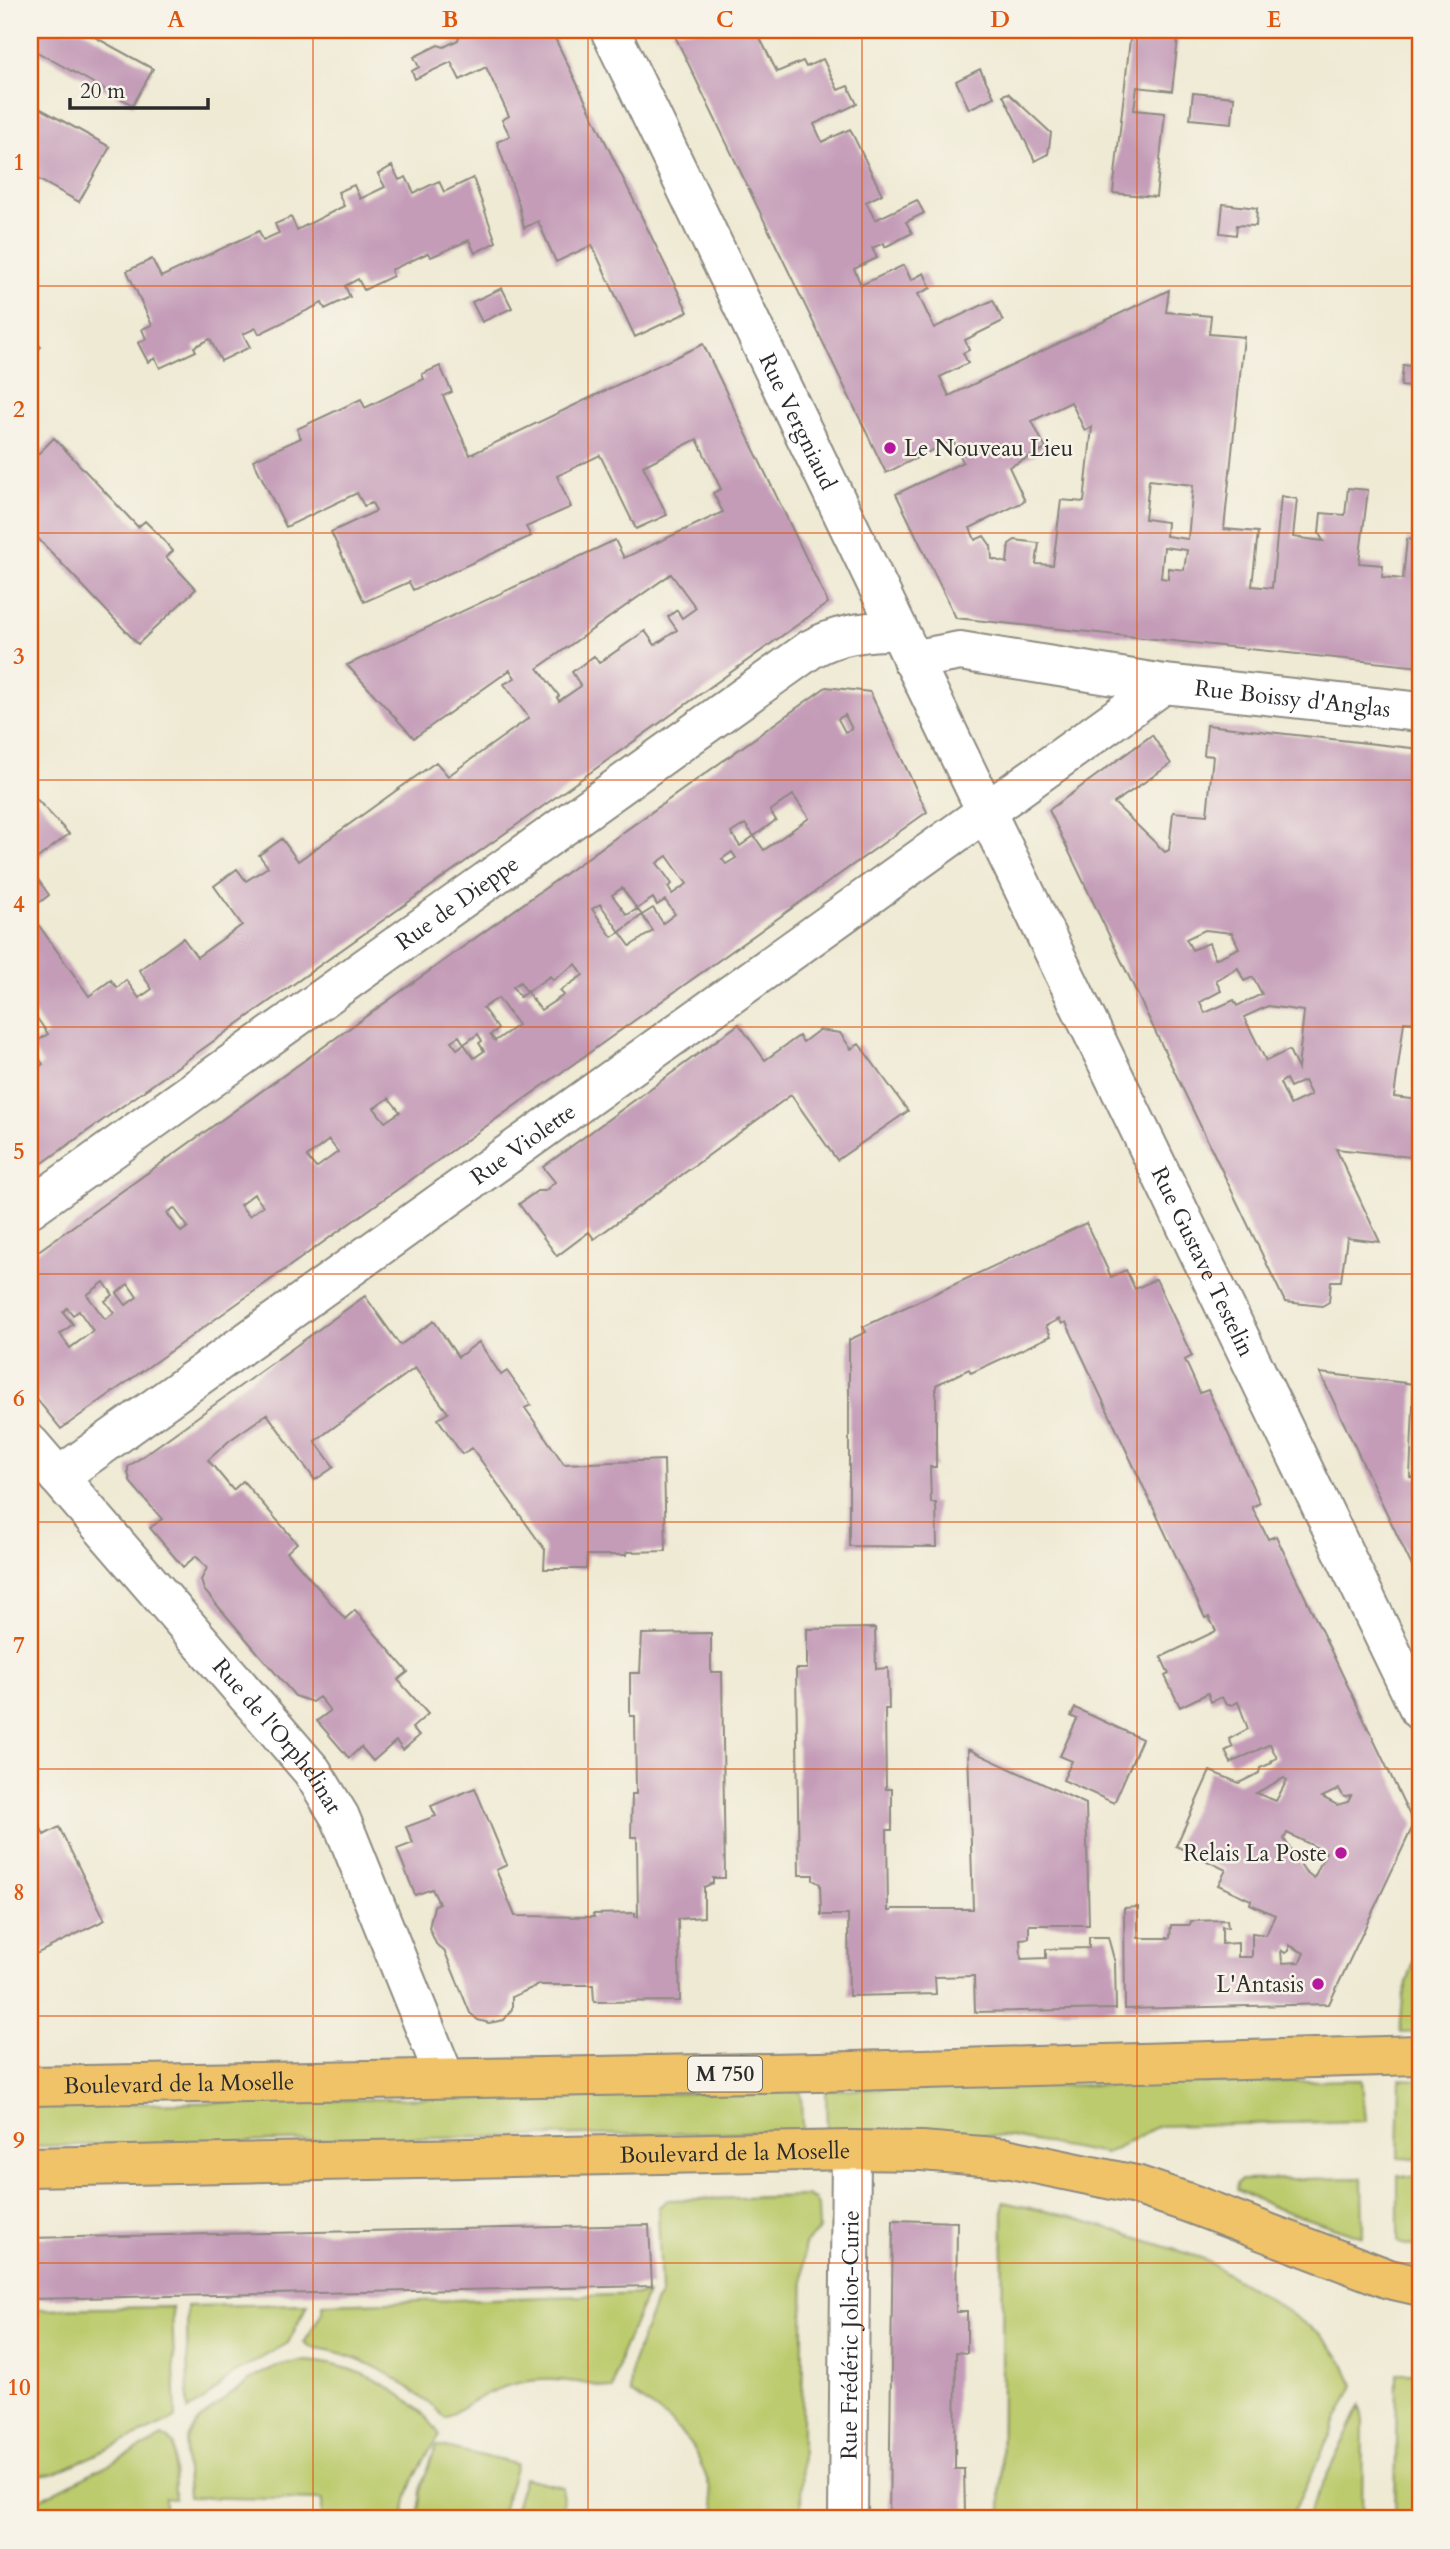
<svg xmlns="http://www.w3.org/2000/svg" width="1450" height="2549" font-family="Cardo,serif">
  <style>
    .green { fill: #bccb6d; stroke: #747b4c; stroke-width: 2 }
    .building { fill: #c49cb8; fill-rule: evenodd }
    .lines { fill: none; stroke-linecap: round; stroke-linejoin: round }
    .minor-casing { stroke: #8d8a80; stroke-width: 42 }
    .major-casing { stroke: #8d8a80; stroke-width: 42 }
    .minor { stroke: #fff; stroke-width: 38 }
    .major { stroke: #f0c369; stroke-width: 38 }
    .grid { fill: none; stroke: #df570e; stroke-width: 2; stroke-opacity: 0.55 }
    .poi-dot { fill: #b5179e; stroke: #f7f3e8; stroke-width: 2.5 }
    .labels { text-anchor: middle; stroke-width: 5; stroke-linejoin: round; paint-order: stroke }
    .shield { fill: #f7f3e8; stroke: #686764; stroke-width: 2 }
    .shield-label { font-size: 21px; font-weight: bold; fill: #2b2b2b }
    .street-label { font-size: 23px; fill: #2b2b2b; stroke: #f7f3e8 }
    .poi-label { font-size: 23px; fill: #2b2b2b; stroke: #f7f3e8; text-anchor: end }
    .neatline { fill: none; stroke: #df570e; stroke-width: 2.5 }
    .grid-label { font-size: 23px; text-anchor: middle; font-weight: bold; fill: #df570e }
  </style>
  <rect width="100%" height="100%" fill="#f7f3e8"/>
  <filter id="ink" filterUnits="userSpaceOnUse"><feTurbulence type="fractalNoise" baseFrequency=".0143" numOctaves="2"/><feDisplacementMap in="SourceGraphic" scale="14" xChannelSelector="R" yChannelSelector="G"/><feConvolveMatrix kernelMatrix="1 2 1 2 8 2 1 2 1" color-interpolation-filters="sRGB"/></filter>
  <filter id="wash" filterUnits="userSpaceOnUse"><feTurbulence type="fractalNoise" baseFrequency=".00686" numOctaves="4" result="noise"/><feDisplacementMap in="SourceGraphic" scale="28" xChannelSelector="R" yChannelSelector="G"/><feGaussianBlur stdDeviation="1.57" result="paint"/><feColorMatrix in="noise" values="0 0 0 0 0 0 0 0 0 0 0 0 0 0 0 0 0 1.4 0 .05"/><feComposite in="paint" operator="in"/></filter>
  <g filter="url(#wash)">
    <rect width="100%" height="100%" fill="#efead4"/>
    <path class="green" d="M1420,1941V2032L1400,2033L1403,1997Z
      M1400,2079L1420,2080V2159L1398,2158Z
      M1362,2080L1366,2121L1158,2126L1105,2154L1011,2137L902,2129L827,2132L826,2090Z
      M801,2091L802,2131L30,2146V2106Z
      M1398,2176H1420V2245L1407,2246L1398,2242Z
      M1362,2178L1363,2237L1278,2209L1236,2190L1237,2184L1241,2180Z
      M808,2196L815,2199L818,2206L819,2230L804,2244L801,2519H718C704,2454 687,2427 630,2393L632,2365L655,2303L661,2294L658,2208L667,2200Z
      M1003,2202L1076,2218L1201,2258L1268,2298L1320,2334L1341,2358L1354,2385L1290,2519H1001Z
      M647,2294L621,2354L613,2390C545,2371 504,2377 446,2418C403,2381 367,2354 309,2347L304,2343L322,2312V2304Z
      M308,2304L288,2343L233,2374L204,2400L188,2410L187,2306Z
      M172,2307L176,2418L53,2474L30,2477V2309Z
      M301,2361C353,2362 411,2391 440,2435C424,2460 404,2488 405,2519H322V2500L188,2497C187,2479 183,2455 188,2438C195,2418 254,2375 275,2367C283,2364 292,2363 301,2361Z
      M1397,2374H1420V2519H1395Z
      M1360,2406L1363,2421L1362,2519H1306Z
      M162,2437L169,2439L174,2445L175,2499L165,2498V2519H30V2509L44,2497Z
      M437,2445L516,2464L500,2519H417L422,2484Z
      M524,2478L563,2487L562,2519H512Z"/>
    <g id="blocks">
      <path class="building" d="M30,30H82L153,69L133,105L30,48Z
        M461,30H551L688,312L635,337L592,245L556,262L538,221L524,228L519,205L497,142L510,136L502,120L509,116L486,67L460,80L451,62L415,79L412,71L419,67L414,57L438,45L444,47L458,40Z
        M672,30H756L777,72L803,61L806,67L823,59L838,90L848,86L857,104L814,124L822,142L850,129L882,194L866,202L875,220L917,200L924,213L906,222L912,233L885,247L884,243L872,248L877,258L854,269L861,285L904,265L911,280L924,273L931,288L918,294L934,328L993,300L1003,321L965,340L969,350L963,353L968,363L940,377L949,396L1169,290L1166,312L1211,316L1209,334L1244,337L1224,529L1258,532L1252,586L1272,588L1281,496L1297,499L1293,537L1323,541L1319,533L1321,513L1345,515L1348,488L1368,490L1359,563L1383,565L1382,577L1403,579L1407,539L1420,541V667L956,618L896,494L963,462L953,440L886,473ZM1071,402L1085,431L1092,427L1084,502L1061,500L1053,565L1036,564L1039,543L1015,540L1009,544L1007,563L992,559L991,546L984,536L975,540L970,528L1025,501L1009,467L1046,449L1032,421ZM1149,480L1193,485L1188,539L1166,536L1167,522L1145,519ZM1164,547L1187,550L1184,570L1168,568V579L1161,578Z
        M1131,30H1179L1172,91L1137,87L1134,110L1165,113L1156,197L1113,193Z
        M980,69L994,97L969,109L956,81Z
        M1008,93L1051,133L1048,154L1035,161L1003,95Z
        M1193,93L1234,97L1232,123L1190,119Z
        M30,103L110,147L79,202L30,175Z
        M392,166L399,180L406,177L414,193L439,181L444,192L473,178L496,242L475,253L469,240L431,257L428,253L391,270L393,276L364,290L358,279L345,286L350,297L325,309L322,303L259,334L256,328L243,334L250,347L221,361L210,339L194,347L196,351L160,368L155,358L148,362L138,343L146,339L142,329L152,325L127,271L152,259L161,277L259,231L263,240L279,233L275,224L291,217L297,230L344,206L338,192L354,185L360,199L385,187L378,174Z
        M1223,204L1257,208L1256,226L1237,225L1236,235L1220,233Z
        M502,288L512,308L482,322L472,302Z
        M30,335L41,347L30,358Z
        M703,344L828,603L30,1172V1057L38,1068L43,1064L30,1046L48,1034L30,1008V913L89,996L111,980L117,988L126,980L139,998L152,989L139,970L183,938L197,957L242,925L214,886L237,869L246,881L268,867L259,855L282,839L298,861L436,762L448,776L529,718L504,684L515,678L510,670L414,738L347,665L615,540L624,558L723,512L713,493L721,489L697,439L643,466L667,515L636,529L600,455L557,476L571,507L526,527L531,536L413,590L409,582L364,602L331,532L376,511L372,503L364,506L357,493L286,527L253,460L301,438L297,429L361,399L365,408L424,379L422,374L440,366L452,392L443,396L470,455ZM671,574L696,608L682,618L677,610L668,617L677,630L655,645L645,631L599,663L594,656L572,672L581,686L559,701L557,698L559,696L538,668Z
        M1403,365L1420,367V388L1401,386Z
        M54,438L138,527L145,521L160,536L173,551L166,557L196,589L138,644L30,530V462Z
        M826,687L870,692L927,812L61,1429L30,1391V1257ZM845,715L852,729L845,732L838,719ZM793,795L809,818L764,850L754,836L740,846L731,833L745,824L754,836L776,820L770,811ZM732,852L736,858L726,864L722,859ZM667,856L687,884L672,894L668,887L672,884L657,863ZM622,888L637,909L627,915L612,895ZM653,898L657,905L665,900L675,914L663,923L653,908L642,915L653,931L630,946L620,932L642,915L637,909ZM600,904L620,932L612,937L592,909ZM576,964L583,975L560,991L564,995L541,1010L527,992L520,997L513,987L520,982L527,992L550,976L553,980ZM498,998L518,1025L495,1041L490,1035L498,1029L483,1008ZM478,1034L482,1041L479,1043L484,1051L474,1058L464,1044L457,1049L451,1041L459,1036L464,1044ZM389,1098L400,1112L385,1122L374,1108ZM329,1140L338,1152L316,1168L307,1157ZM254,1194L263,1206L249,1216L240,1205ZM174,1208L188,1227L181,1232L167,1213ZM104,1282L113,1295L105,1301L114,1313L105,1319L87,1295ZM128,1284L137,1297L126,1305L117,1293ZM67,1308L73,1315L79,1311L93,1331L70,1348L60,1334L73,1324L63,1312Z
        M1207,725L1420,749V1023L1404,1022L1394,1097L1420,1100V1158L1336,1149L1380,1242L1347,1238L1341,1281H1331L1329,1302L1322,1306L1285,1302L1049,810L1152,735L1171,764L1114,803L1165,852L1169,850L1173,812L1207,815L1213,756L1204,755ZM1205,930L1232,933L1239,948L1215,959L1209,943L1192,950L1186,939ZM1238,968L1244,981L1253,977L1262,994L1237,1006L1234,1000L1205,1013L1200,1002L1221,991L1216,980ZM1268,1006L1304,1011L1298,1069L1289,1050L1266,1061L1244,1017ZM1286,1079L1290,1087L1304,1081L1311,1095L1290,1105L1280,1083Z
        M30,792L69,834L30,864Z
        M30,868L49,895L30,910Z
        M739,1024L765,1060L799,1036L803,1042L819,1030L840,1033L851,1049L859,1044L908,1111L837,1160L791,1095L594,1239L589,1232L557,1256L519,1204L537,1191H545L555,1182L543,1167Z
        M1086,1223L1111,1277L1126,1270L1135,1289L1156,1279L1192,1356L1185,1360L1200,1393L1208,1390L1260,1503L1252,1507L1268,1539L1276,1536L1414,1824L1329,2004L1125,2009L1124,1908L1138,1907V1938H1170L1171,1925H1190L1191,1921L1227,1920L1228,1928L1222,1927V1944L1238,1943V1957H1252V1933L1266,1935L1275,1915L1250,1904L1251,1900L1218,1885L1226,1870L1176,1846L1210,1771L1239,1783L1259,1773L1260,1768L1272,1763L1271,1761L1277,1758L1270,1744L1231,1763L1225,1751L1233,1747L1229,1739L1248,1729L1238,1702L1232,1705L1225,1703L1222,1697L1211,1702L1208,1693L1180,1707L1165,1676L1169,1674L1161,1657L1216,1631L1209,1617L1205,1618L1066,1322L1062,1324L1059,1319L1046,1326L1051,1336L971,1373L969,1369L936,1385V1467H930L931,1503H936L937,1547L849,1546V1340L866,1332L863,1327ZM1284,1778L1287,1780L1276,1801L1256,1793ZM1339,1789L1344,1797L1351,1796L1348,1802L1337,1805L1322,1797ZM1287,1833L1326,1852L1314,1878L1305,1871L1284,1839ZM1289,1945L1304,1953L1300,1962L1282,1963L1281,1950L1285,1953L1289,1951Z
        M365,1296L400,1345L434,1321L458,1357L479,1342L501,1375L507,1371L531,1405L525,1408L564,1464L664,1460L666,1551L627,1552L626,1555H587L586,1569H544L545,1550L472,1448L462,1454L438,1419L448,1413L415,1368L315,1441L334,1467L315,1480L267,1414L230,1440L208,1460L233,1490L243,1481L297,1543L287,1552L345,1619L355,1610L408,1672L398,1680L428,1714L412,1728L419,1736L403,1750L396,1741L373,1761L361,1747L349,1758L317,1721L330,1711L325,1704L319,1697L312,1702L295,1696L204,1590L201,1580L207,1568L196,1556L183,1567L150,1528L162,1519L131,1483L128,1473V1467Z
        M1320,1373L1414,1384L1410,1477L1420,1478V1583Z
        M875,1628L876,1669L888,1668L889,1709H885L886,1789H892V1830H887L888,1911H891L892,1909H973L968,1749L1086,1804L1089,1925H1029V1938L1020,1939L1021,1959L1046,1958V1949L1089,1948V1937H1108L1115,1963L1116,2009L975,2012L974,1976L935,1977L936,1994L849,1996L848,1915H821L820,1884L813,1880V1875H799L796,1669H807V1629Z
        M711,1633V1672H722L725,1878H713V1883L704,1887V1917L678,1919L680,2001L594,2002L593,1985H538L512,1997V2009L504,2020L489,2023L478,2020L470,2013L445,1952L436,1944L429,1928L434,1906L439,1903L432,1889L415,1895L397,1849L413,1843L406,1827L436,1816L431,1806L475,1788L507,1865L496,1870L515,1916L594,1917L593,1914L635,1913V1917H638L637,1837H631L632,1794H636L635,1716H630V1673H640L642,1634Z
        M1075,1708L1142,1739L1114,1803L1063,1780L1072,1761L1060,1756L1077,1719L1071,1716Z
        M30,1805L44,1835L59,1827L105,1920L30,1957Z
        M893,2220L957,2222L956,2312H967V2353L956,2352L955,2469H964L965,2512H954V2519H889Z
        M649,2225L652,2286L30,2299V2238Z"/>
    </g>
  </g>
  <g filter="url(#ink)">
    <use href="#blocks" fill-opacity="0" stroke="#8d8a80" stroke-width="2"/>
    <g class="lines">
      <defs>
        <g id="minor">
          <path id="s1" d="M610,30C879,591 1150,1150 1420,1711"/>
          <path id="s2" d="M912,660L960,651L1164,684L1420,712"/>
          <path id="s3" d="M30,1208L811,649C839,633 865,632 897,630"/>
          <path id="s4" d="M30,1444L312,1771L340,1817L445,2078"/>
          <path id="s5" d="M58,1477L1164,684"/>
          <path id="s6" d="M848,2519L851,2150"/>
        </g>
        <g id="major">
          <path id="s7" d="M30,2086L818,2072L1420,2055"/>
          <path id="s8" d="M30,2167L851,2150L922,2151L1006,2158L1136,2185L1189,2203L1389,2279L1420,2286"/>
        </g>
      </defs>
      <use href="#minor" class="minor-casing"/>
      <use href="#major" class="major-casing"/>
      <use href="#minor" class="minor"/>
      <use href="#major" class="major"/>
    </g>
  </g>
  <path class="grid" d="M313,30V2519M588,30V2519M862,30V2519M1137,30V2519M30,286H1420M30,533H1420M30,780H1420M30,1027H1420M30,1274H1420M30,1522H1420M30,1769H1420M30,2016H1420M30,2263H1420"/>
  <g class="poi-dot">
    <circle cx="890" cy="448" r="7"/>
    <circle cx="1341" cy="1853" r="7"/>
    <circle cx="1318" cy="1984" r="7"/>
  </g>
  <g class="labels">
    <rect class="shield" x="688" y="2056.5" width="74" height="35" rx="5"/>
    <g class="shield-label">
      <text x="725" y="2081">M 750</text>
    </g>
    <g class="street-label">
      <text dy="8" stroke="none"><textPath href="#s1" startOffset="434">Rue Vergniaud</textPath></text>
      <text dy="8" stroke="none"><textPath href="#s2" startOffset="385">Rue Boissy d'Anglas</textPath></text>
      <text dy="8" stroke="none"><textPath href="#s3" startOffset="525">Rue de Dieppe</textPath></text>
      <text dy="8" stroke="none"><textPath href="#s5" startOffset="572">Rue Violette</textPath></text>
      <text dy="8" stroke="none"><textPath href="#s1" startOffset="1367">Rue Gustave Testelin</textPath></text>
      <text dy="8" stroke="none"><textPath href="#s4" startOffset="383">Rue de l'Orphelinat</textPath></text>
      <text dy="8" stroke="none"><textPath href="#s7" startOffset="149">Boulevard de la Moselle</textPath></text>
      <text dy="8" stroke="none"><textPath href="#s8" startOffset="705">Boulevard de la Moselle</textPath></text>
      <text dy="8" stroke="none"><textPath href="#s6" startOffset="184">Rue Frédéric Joliot-Curie</textPath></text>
    </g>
    <g class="poi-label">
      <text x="904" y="456" text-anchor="start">Le Nouveau Lieu</text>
      <text x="1327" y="1861">Relais La Poste</text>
      <text x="1304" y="1992">L'Antasis</text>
    </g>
  </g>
  <rect width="1450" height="2549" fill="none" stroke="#f7f3e8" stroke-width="77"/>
  <path d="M70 98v10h138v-10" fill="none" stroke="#2b2b2b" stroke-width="3.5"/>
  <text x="80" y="98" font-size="21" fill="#2b2b2b" stroke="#f7f3e8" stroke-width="5" paint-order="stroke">20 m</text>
  <rect x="38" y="38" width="1374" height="2472" class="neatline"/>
  <g class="grid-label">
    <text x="176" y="27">A</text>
    <text x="450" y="27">B</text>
    <text x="725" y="27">C</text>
    <text x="1000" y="27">D</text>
    <text x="1274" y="27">E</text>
    <text x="19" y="170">1</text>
    <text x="19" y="417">2</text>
    <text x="19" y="664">3</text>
    <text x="19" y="912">4</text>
    <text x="19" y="1159">5</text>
    <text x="19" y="1406">6</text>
    <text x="19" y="1653">7</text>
    <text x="19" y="1900">8</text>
    <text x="19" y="2148">9</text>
    <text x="19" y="2395">10</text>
  </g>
</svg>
